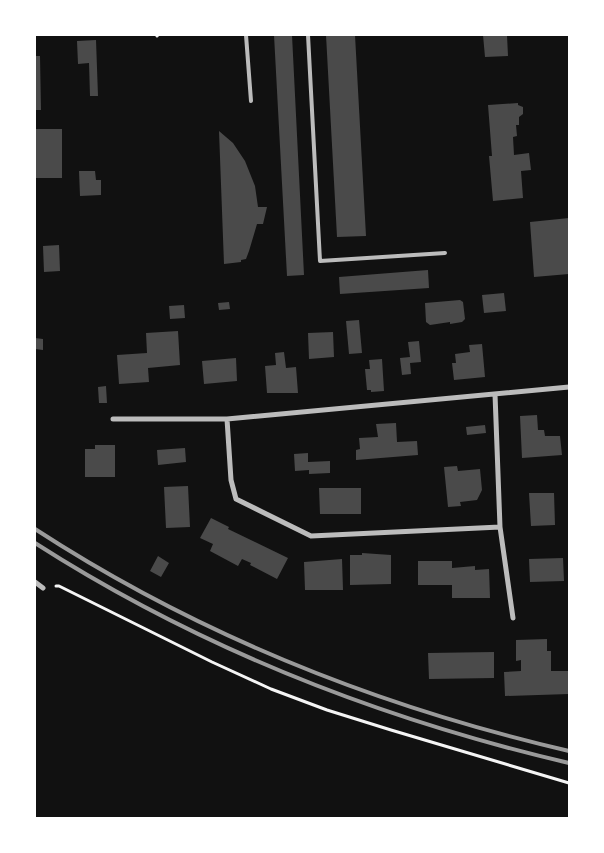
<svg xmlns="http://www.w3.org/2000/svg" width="604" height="853" font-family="'Noto Sans',sans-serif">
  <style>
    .building { fill: #4a4a4a }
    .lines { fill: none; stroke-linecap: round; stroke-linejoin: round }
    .path { stroke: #f5f5f5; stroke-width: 3 }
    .service { stroke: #bcbcbc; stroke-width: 4 }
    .minor { stroke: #bcbcbc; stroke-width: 5 }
    .rail { stroke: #9a9a9a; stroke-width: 4 }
  </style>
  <rect width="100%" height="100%" fill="#111"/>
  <path class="building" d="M274,35H292L304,275L287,276Z
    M326,35H355L366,236L337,237Z
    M483,35H507L508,56L485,57Z
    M96,40L98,96H90L89,63L78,64L77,41Z
    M35,56H40L41,110H35Z
    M518,103V105L523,107V114L519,117V125H516L517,136L513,137L514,155L529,153L531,170L521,171L523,198L493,201L489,156H492L488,105Z
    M35,129H62V178H35Z
    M219,131L233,143L245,161L255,186L258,207H267L263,224H257L249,251L246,259L241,260V262L224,264Z
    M79,171H95L96,180H101V195L80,196Z
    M569,218V274L534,277L530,222Z
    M59,245L60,271L44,272L43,246Z
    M428,270L429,288L340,294L339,277Z
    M504,293L506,311L484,313L482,295Z
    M460,300L463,302L465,319L462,322L450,324V322L430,325L426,322L425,303Z
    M229,302L230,309L219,310L218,303Z
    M184,305L185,318L170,319L169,306Z
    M359,320L362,353L349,354L346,321Z
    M178,331L180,365L148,368L149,382L119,384L117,355L147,353L146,333Z
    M333,332L334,357L309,359L308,333Z
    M35,338L43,339V350L35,349Z
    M419,341L421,362L410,363L411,374L402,375L400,358L410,357L408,342Z
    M482,344L485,377L454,380L452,363H456L455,354L470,352L469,345Z
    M284,352L286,368L296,367L298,393H267L265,366L276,365L275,353Z
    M236,358L237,381L204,384L202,361Z
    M382,359L384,391L371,392V390H367L365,369H370L369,360Z
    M106,386L107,403H99L98,387Z
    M537,415L538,430H544L545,436H560L562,455L522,458L520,416Z
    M396,423L397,442L417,441L418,455L356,460V450L360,449L359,438L378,437L376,424Z
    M485,425L486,433L467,435L466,427Z
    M95,445H115V477H85V449H95Z
    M185,448L186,462L158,465L157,450Z
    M308,453V462L330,461V473L309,474V470L295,471L294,454Z
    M457,466L458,471L480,469L482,490L477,500L460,502L461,506L448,507L444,467Z
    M188,486L190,527L166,528L164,487Z
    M319,488H361V514H320Z
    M529,493H554L555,525L531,526Z
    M211,518L229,527L228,529L288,558L277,579L250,565L251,563L242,559L238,566L210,551L213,544L200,538Z
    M362,553L391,555V584L350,585V555H362Z
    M158,556L169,563L161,577L150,571Z
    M563,558L564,581L530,582L529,559Z
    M342,559L343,590H305L304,562Z
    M418,561H452V568L475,566V570L489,569L490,598H452V585H418Z
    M547,639V651H551V671H569V694L505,696L504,672L521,671V660L516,661V640Z
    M494,652V678L429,679L428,653Z"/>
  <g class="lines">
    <path class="path" d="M157,36L158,35
      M56,586H59L212,662L271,689L327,710L391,730L569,783"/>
    <path class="service" d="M246,35L251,101
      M308,35L320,261L445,253"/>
    <path class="minor" d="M113,419H227L569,387
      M227,419L231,480L236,499L311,536L500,527L495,394
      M500,527L513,618
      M35,582L43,588"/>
    <path class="rail" d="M35,529C198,635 380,707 569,751
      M35,543C199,648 380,719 569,763"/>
  </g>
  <rect width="604" height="853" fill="none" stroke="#ffffff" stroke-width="72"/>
</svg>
